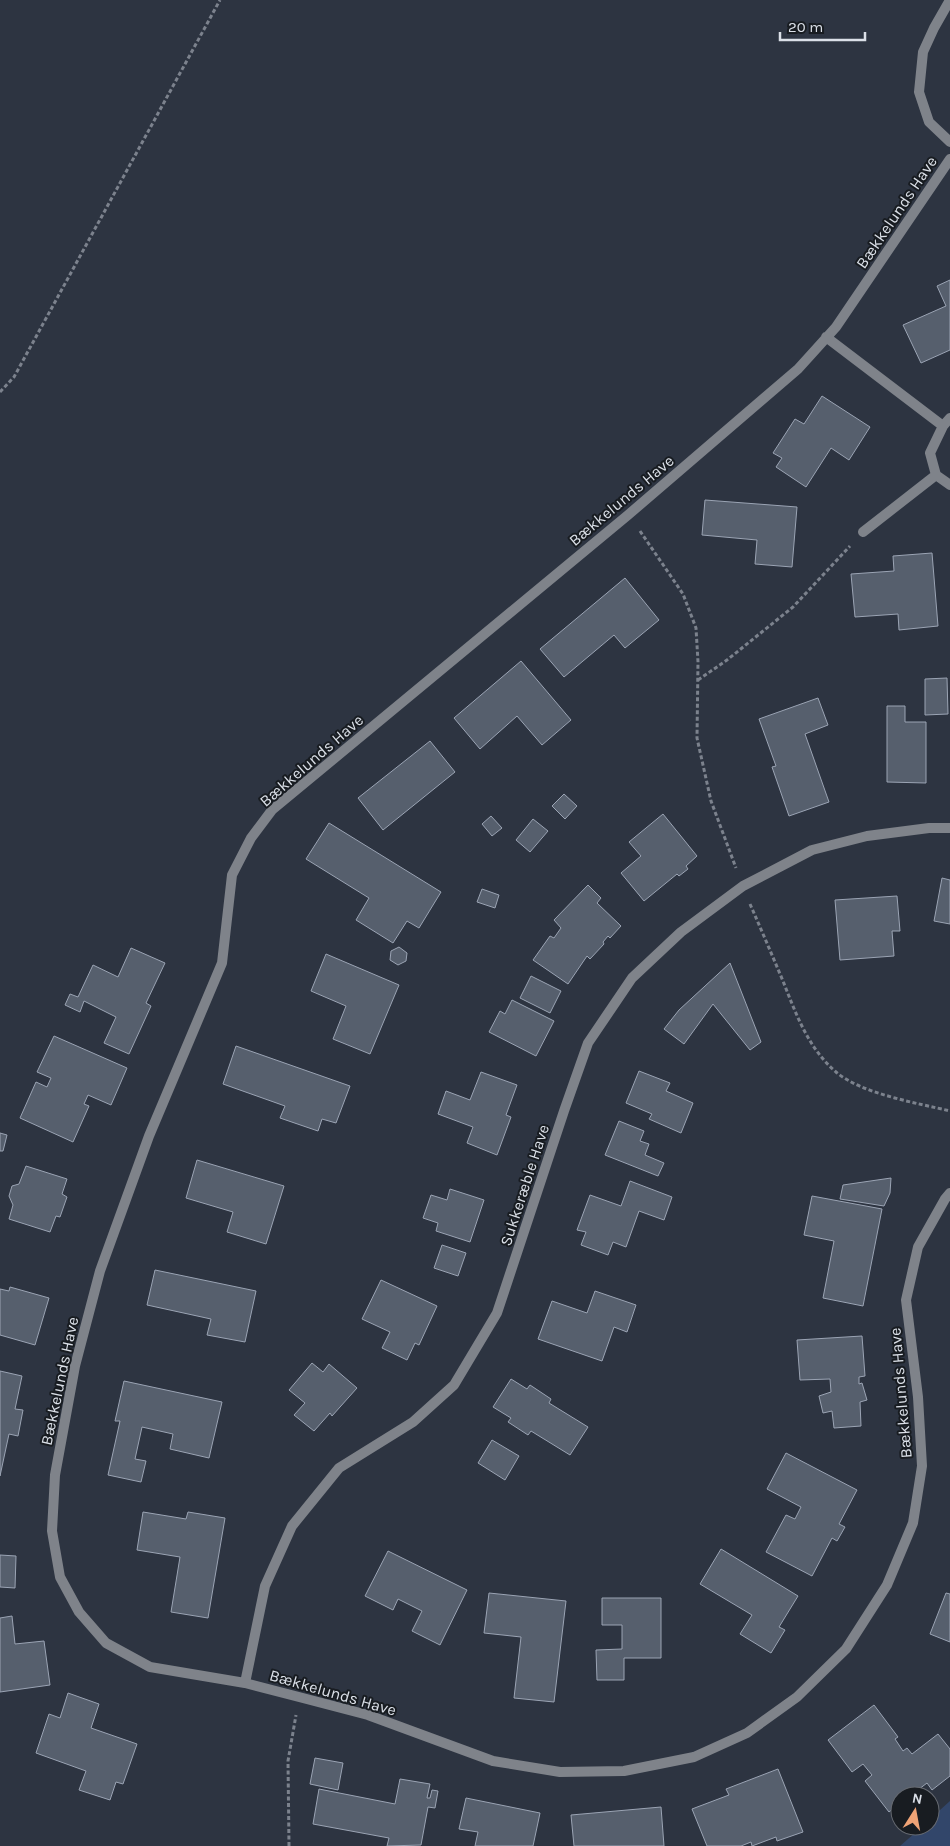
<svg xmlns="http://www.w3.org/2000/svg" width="950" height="1846" font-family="Karla,sans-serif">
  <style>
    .green { fill: #32466a }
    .building { fill: #565f6d; stroke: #9ba4b4 }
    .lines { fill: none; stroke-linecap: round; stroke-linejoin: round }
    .path { stroke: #7c828d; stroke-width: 3; stroke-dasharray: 4 2.5; stroke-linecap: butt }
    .street { stroke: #7f838a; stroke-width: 10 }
    .labels { text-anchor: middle; stroke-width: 4; stroke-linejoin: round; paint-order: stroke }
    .street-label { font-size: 16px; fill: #dbe0e8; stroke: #181c21 }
  </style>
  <rect width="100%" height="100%" fill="#2d3441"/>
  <path class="green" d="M950,1801V1846H900L923,1826H930V1819Z"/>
  <path class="building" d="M950,280V350L921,363L903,325L946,306L937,286Z
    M822,396L870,427L849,460L831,448L806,487L776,467L782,458L773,453L795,419L804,424Z
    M705,500L797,507L792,567L755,564L757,540L702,535Z
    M932,553L938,626L899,630L898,614L855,617L851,574L894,571L893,556Z
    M625,578L659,620L625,648L614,635L564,677L540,649Z
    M521,661L571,720L542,745L517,716L480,749L454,718Z
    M947,678L948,714L925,715V679Z
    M818,698L828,725L805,734L829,802L789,816L772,767L776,766L759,719Z
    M887,706H905V722H926V783L887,782Z
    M430,741L455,772L383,830L358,798Z
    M564,794L577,806L565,819L552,806Z
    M663,814L697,856L686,866L688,869L679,876L677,874L644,901L621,873L641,856L629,842Z
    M491,816L502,828L492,836L482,824Z
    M533,819L548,831L530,852L516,840Z
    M329,823L441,892L419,928L407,921L393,943L356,920L369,898L306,859Z
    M942,878L950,880V924L934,921Z
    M588,885L601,898L597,903L621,926L610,938L608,936L603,942L604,944L590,959L587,956L568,984L533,960L550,936L554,938L561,928L554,920Z
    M482,889L499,895L495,908L477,902Z
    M897,896L900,931H892L894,956L840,960L835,900Z
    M399,947L407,953L406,961L398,965L390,960L391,951Z
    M131,948L165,963L146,1003L151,1006L129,1054L104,1043L116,1017L84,1001L80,1012L65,1005L70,994L78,997L93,965L118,977Z
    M326,954L399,985L370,1054L333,1039L346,1006L311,991Z
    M730,963L761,1042L750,1050L713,1004L684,1044L664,1029L679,1010Z
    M531,976L561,991L550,1013L520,998Z
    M512,1000L554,1021L536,1056L489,1032L500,1011L505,1014Z
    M54,1036L127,1068L111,1105L88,1095L84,1104L89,1106L73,1142L20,1118L36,1082L47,1087L51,1078L37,1072Z
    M236,1046L350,1086L336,1123L322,1119L318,1131L280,1118L285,1106L223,1084Z
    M639,1071L670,1083L666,1091L693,1103L681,1133L649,1119L652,1114L626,1103Z
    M481,1072L517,1085L506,1115L511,1117L497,1155L467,1143L473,1127L438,1114L446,1091L470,1100Z
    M619,1121L644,1131L640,1141L649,1144L645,1155L664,1163L658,1176L605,1155Z
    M0,1133L7,1135L3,1151H0Z
    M197,1160L284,1186L266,1244L227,1232L233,1212L186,1198Z
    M26,1166L67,1179L62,1194L67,1197L60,1217L56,1216L50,1232L9,1219L13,1205L9,1196L12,1186L19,1184Z
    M891,1178L890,1193L884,1206L840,1199L843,1185Z
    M630,1181L672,1197L664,1220L639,1211L626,1247L613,1242L608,1255L581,1245L586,1232L577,1230L590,1195L621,1206Z
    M450,1189L484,1200L470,1242L436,1231L438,1223L423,1218L431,1195L447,1200Z
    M812,1196L882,1209L863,1306L823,1298L834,1241L804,1235Z
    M442,1245L466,1253L458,1276L434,1268Z
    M155,1270L256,1291L245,1342L207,1335L211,1319L147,1305Z
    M381,1280L437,1306L419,1345L415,1343L407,1360L382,1348L390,1332L362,1319Z
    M10,1287L49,1298L35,1345L0,1335V1289L9,1291Z
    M595,1291L636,1305L627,1332L614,1327L602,1361L538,1339L552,1301L587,1313Z
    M862,1336L865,1376L859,1377V1384L862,1383L867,1400L860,1402L861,1426L834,1428L832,1411L823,1413L819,1396L831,1392L830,1379L800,1380L797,1340Z
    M312,1363L323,1372L329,1364L357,1388L332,1416L330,1413L314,1431L294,1415L305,1403L289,1390Z
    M0,1371L22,1376L15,1409L23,1410L18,1436L9,1434L0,1476Z
    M511,1379L527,1389L530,1385L551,1399L549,1403L588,1427L570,1455L531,1431L528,1435L508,1422L511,1418L493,1407Z
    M124,1381L222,1402L209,1458L170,1449L173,1434L142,1427L135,1459L146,1461L141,1482L108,1475L120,1421H115Z
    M492,1440L519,1456L505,1480L478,1463Z
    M786,1453L857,1490L839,1524L845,1527L837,1541L832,1538L812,1576L766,1552L786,1515L795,1519L801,1507L767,1489Z
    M143,1512L186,1519L188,1512L225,1518L208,1618L171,1612L180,1557L137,1550Z
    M721,1549L798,1596L779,1627L785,1630L771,1653L740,1634L752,1615L700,1584Z
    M388,1551L467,1590L440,1645L412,1631L422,1611L398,1599L393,1610L365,1596Z
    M0,1555L16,1556L15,1588L0,1587Z
    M489,1593L566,1601L554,1702L514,1698L521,1637L484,1633Z
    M946,1593L950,1594V1642L930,1634Z
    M602,1598H661V1658H624V1680H597L596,1650L622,1649V1625H602Z
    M12,1616L15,1644L44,1641L50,1685L0,1692V1618Z
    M68,1693L99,1704L91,1728L137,1744L123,1784L116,1782L110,1800L79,1790L86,1771L36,1753L49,1714L60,1718Z
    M874,1705L898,1737L895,1739L903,1751L907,1748L912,1754L938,1734L950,1749V1776L932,1790L927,1783L910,1796H900V1803L889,1812L865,1781L872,1775L863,1764L852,1772L828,1740Z
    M315,1758L343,1763L338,1790L310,1784Z
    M778,1769L803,1832L777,1841L776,1837L752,1846L751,1842L741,1846H707L692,1809L729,1795L726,1789Z
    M400,1779L430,1784L427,1798H430L432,1790L438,1791L435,1808L428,1807L421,1845L387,1846L389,1838L313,1824L319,1789L395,1804Z
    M466,1798L540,1813L533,1846H475L478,1832L459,1829Z
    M661,1807L664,1846H574L571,1815Z"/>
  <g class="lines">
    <path class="path" d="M0,392L14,377L220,0
      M640,531L683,594L696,628L698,662L697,738L711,801L736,868
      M698,680L727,660L793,607L850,546
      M750,904C761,929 772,955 783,981C796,1014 808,1048 836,1072C862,1094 917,1103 950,1111
      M289,1846L288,1761L296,1715"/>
    <path class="street" d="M950,0L934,28L923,52L919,92L929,122L950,142
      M950,159L836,327L798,369L628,515L272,810L251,838L232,875L222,963L149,1136L100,1271L75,1366L55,1475L52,1531L60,1577L79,1612L106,1643L150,1667L245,1683L299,1697L368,1715L493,1761L560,1772L624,1771L694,1757L747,1733L797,1697L846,1649L887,1585L913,1523L922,1466L918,1397L906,1300L918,1247L945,1199L950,1193
      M826,337L943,426
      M950,418L943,426L930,453L936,475L950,485
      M863,532L936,475
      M245,1683L265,1586L292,1526L339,1468L413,1422L454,1385L497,1313L564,1111L588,1043L632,978L681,932L743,886L812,850L867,836L929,828H950"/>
  </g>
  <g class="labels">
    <g class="street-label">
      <text transform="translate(896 212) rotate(-56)" y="6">Bækkelunds Have</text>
      <text transform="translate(621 500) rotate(-40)" y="6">Bækkelunds Have</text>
      <text transform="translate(311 760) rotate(-41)" y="6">Bækkelunds Have</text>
      <text transform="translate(524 1185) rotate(-72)" y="6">Sukkeræble Have</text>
      <text transform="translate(59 1381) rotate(-78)" y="6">Bækkelunds Have</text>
      <text transform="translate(900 1393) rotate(-95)" y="6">Bækkelunds Have</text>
      <text transform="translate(333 1692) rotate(16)" y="6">Bækkelunds Have</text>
    </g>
  </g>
  <g transform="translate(915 1811) rotate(11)"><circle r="24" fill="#181c21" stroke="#666a71"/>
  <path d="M0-4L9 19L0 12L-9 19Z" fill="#efa376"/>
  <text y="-8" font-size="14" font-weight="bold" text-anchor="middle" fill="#dbe0e8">N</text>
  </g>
  <path d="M780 32v8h85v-8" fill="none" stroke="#dbe0e8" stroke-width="2.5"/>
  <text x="788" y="32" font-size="15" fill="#dbe0e8" stroke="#181c21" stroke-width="4" paint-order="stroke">20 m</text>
</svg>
